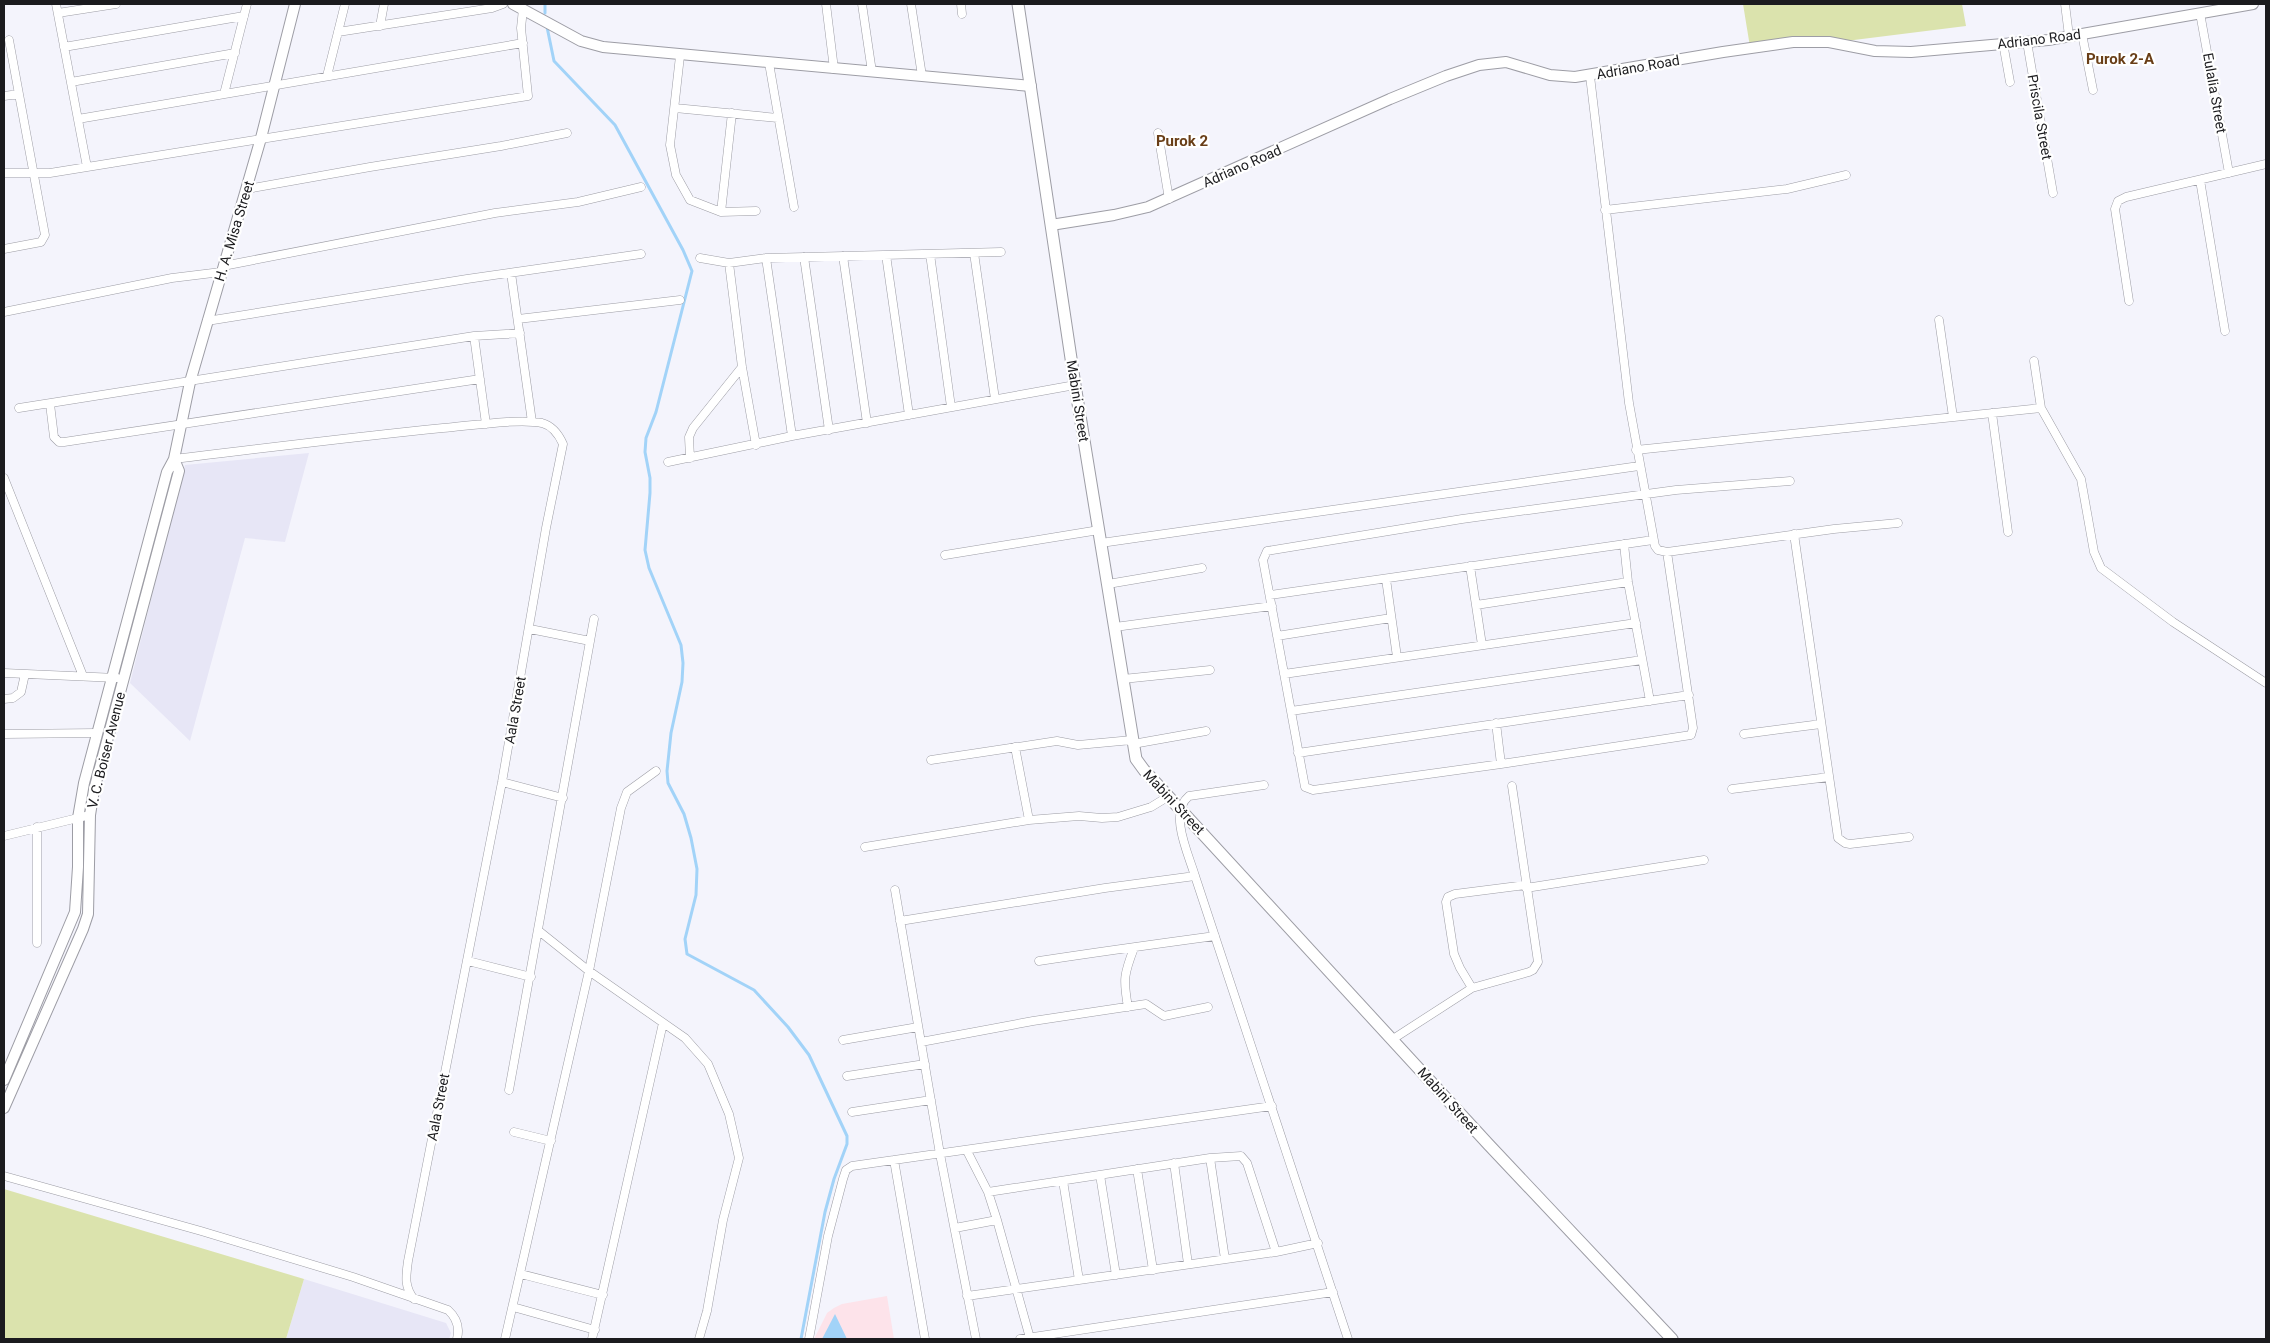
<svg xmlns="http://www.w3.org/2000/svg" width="2270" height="1343" font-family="Roboto,sans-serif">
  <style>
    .commercial { fill: #fde3ea }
    .built { fill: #e7e6f6 }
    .green { fill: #dbe3ad }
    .water { fill: #a2d3f8 }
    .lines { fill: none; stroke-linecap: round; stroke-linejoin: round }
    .stream { stroke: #a2d3f8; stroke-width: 3 }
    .minor-casing { stroke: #9d9da5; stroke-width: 9 }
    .tertiary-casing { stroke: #9d9da5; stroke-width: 12 }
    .secondary-casing { stroke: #9d9da5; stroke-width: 13 }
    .minor { stroke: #fff; stroke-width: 8 }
    .tertiary { stroke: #fff; stroke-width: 10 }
    .secondary { stroke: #fff; stroke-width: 11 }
    .labels { text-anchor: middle; stroke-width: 4.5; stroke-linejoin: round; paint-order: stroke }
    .street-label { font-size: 14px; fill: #1b1b1e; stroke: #fff }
    .neighbourhood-label { font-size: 15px; font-weight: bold; fill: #693e17; stroke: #fff }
  </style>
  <rect width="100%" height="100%" fill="#f4f4fc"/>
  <path class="commercial" d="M887,1296L894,1339H814L827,1313L834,1308L842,1304Z"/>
  <path class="built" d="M309,453L285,542L245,538L190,741L130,683L185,465Z
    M304,1279L446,1323L451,1333L449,1339H286Z"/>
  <path class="green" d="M1743,4H1962L1966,26L1751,53Z
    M4,1189L304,1279L286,1339H4Z"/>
  <path class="water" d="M835,1314L847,1339H822Z"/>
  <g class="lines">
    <path class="stream" d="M545,4V13
      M547,27L554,61L615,125L683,250L692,271L656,412L646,438L645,452L650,478V493L645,550L649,568L681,645L683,663L682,682L671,733L667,771L668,783L684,814L691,838L697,869L696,895L685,939L687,954L754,990L788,1027L809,1055L847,1136V1144L834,1179L825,1212L801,1339"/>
    <defs>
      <path id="minor" d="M56,4L87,167
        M826,4L834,69
        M862,4L872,72
        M911,4L922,76
        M961,4L962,14
        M2065,4L2069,36
        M58,13L116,4
        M2200,13L2229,173
        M380,26L384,4
        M338,32L492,8L503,4
        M2082,34L2093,90
        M2027,42L2053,193
        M2003,43L2010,82
        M64,47L244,16
        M680,56L670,145L676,175L690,200L721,212L756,211
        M769,63L794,207
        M327,76L345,4
        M1590,76L1629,403L1655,546L1658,550L1667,552L1834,529L1898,523
        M71,82L235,53
        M224,94L247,4
        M4,96L19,94
        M675,108L778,118
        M78,119L523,43
        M1158,133L1169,199
        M4,173H50L528,96L521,28L523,9
        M2200,180L2225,331
        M247,189L370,167L501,146L567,133
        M1605,210L1787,189L1846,175
        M721,212L732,113
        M4,249L41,242L45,235L9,40
        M974,253L995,399
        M930,254L951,407
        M886,255L909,415
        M843,256L867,423
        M804,257L829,430
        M700,258L729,263L766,258L1001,252
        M766,258L792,436
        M729,263L742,367L756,445
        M223,266L495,213L578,202L641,187
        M511,273L532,422
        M2129,301L2115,209L2118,201L2126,197L2266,164
        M4,312L172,278L221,272
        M518,319L680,300
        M1939,320L1953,417
        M207,321L467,279L641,254
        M474,336L486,424
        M2034,361L2041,408L2081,479L2094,552L2101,568L2173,622L2266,683
        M50,404L54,437L59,442H64L480,379
        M19,408L474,336L520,333
        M1992,413L2008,532
        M1636,450L2041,408
        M690,458L689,437L693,428L742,367
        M174,459C264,448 353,437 443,428C468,426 520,418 542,423C553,426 559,435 563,444L546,528L502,782L408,1261C406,1276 404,1287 414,1299
        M668,462L792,436L1075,385
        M4,478L83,676
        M1794,534L1838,838L1845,843L1850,844L1909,837
        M1101,543L1639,466
        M1624,544L1628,582L1650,701
        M1667,552L1693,728L1691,735L1501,764L1313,790L1305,787L1263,560L1267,551L1462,519L1676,490L1790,481
        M945,555L1099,530
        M1470,566L1482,645
        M1386,579L1397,657
        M1108,584L1202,568
        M1270,595L1653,540
        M1476,605L1628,582
        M1115,627L1272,606
        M530,629L590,641
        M1277,636L1391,618
        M4,673L117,678
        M1284,674L1636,623
        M1123,679L1210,670
        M4,699L13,698L21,692L25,674
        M1291,711L1642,660
        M1496,723L1501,764
        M4,734L97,733
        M1744,734L1821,724
        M1133,744L1206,731
        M1015,747L1029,820
        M1298,753L1689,695
        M931,760L1057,741L1078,745L1132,740
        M502,782L563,798
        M1264,785L1189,796C1168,813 1189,855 1195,876L1348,1339
        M1732,789L1829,777
        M4,836L90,815
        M865,847L1029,820L1079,816L1102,818L1118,817L1151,807L1169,796
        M1526,888L1704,860
        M895,890L940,1154L976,1339
        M900,921L1105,888L1195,876
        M539,931L589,971L685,1038L708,1064L729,1114L739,1158L723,1220L707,1311L699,1339
        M37,943V827
        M468,961L531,977
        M1039,961C1098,952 1156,944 1215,936
        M1472,988L1460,968L1454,954L1446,902L1448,897L1455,894L1526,885
        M1128,1007C1123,979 1124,974 1134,948
        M1393,1039L1472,988L1529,972L1533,970L1538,962L1512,786
        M843,1040L918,1027
        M921,1042L1033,1021L1146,1004L1164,1016L1208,1007
        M847,1076L925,1064
        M509,1090L594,619
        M852,1112L931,1100
        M514,1132L551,1141
        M967,1151L988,1192L997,1220L1030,1338
        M1210,1158L1225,1259
        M894,1160L925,1339
        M1174,1163L1188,1264
        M1137,1169L1153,1270
        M1100,1175L1116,1275
        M4,1176L201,1231L353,1277L448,1310C457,1318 460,1327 457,1339
        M1063,1181L1079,1280
        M988,1192L1210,1158L1241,1156L1247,1163L1276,1252
        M955,1228L997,1220
        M521,1274L603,1295
        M967,1296L1276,1252L1318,1243
        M513,1307L595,1330
        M505,1339L589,971L621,808L627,792L656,771
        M592,1339L663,1023
        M809,1339L828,1236L843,1179L846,1170L852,1166L1272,1106
        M1020,1339L1333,1292"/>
      <path id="tertiary" d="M513,4L581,41L603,47L1031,86
        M1051,225L1114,215L1148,207L1390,99L1446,76L1479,65L1506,62L1550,75L1575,77L1723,52L1793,42H1829L1875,51L1911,52L2048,40L2253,4
        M4,1080L75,912L78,867V818L84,783L167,472L174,459L190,382L261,138L295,4
        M4,1108L83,929L88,914L90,815L94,790L179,471L174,459"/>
      <path id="secondary" d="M1018,4L1075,385L1136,759L1144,770L1489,1145L1672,1339"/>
    </defs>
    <use href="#minor" class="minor-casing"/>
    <use href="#tertiary" class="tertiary-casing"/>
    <use href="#secondary" class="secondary-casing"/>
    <use href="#minor" class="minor"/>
    <use href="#tertiary" class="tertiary"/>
    <use href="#secondary" class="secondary"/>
  </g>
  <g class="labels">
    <g class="street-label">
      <text transform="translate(2039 39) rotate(-7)" y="5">Adriano Road</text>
      <text transform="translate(1638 67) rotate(-10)" y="5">Adriano Road</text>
      <text transform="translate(2215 93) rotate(80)" y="5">Eulalia Street</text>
      <text transform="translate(2040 117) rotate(80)" y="5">Priscila Street</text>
      <text transform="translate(1242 166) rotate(-24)" y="5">Adriano Road</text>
      <text transform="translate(234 231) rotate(-73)" y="5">H. A. Misa Street</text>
      <text transform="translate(1078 401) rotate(81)" y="5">Mabini Street</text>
      <text transform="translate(515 710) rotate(-80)" y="5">Aala Street</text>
      <text transform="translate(106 750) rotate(-76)" y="5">V. C. Boiser Avenue</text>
      <text transform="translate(1174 802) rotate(47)" y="5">Mabini Street</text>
      <text transform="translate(1448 1100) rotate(48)" y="5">Mabini Street</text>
      <text transform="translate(438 1107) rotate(-79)" y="5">Aala Street</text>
    </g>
    <g class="neighbourhood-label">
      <text x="2120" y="64">Purok 2-A</text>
      <text x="1182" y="146">Purok 2</text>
    </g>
  </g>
  <rect width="2270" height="1343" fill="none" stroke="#1b1b1e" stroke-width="10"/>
</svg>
